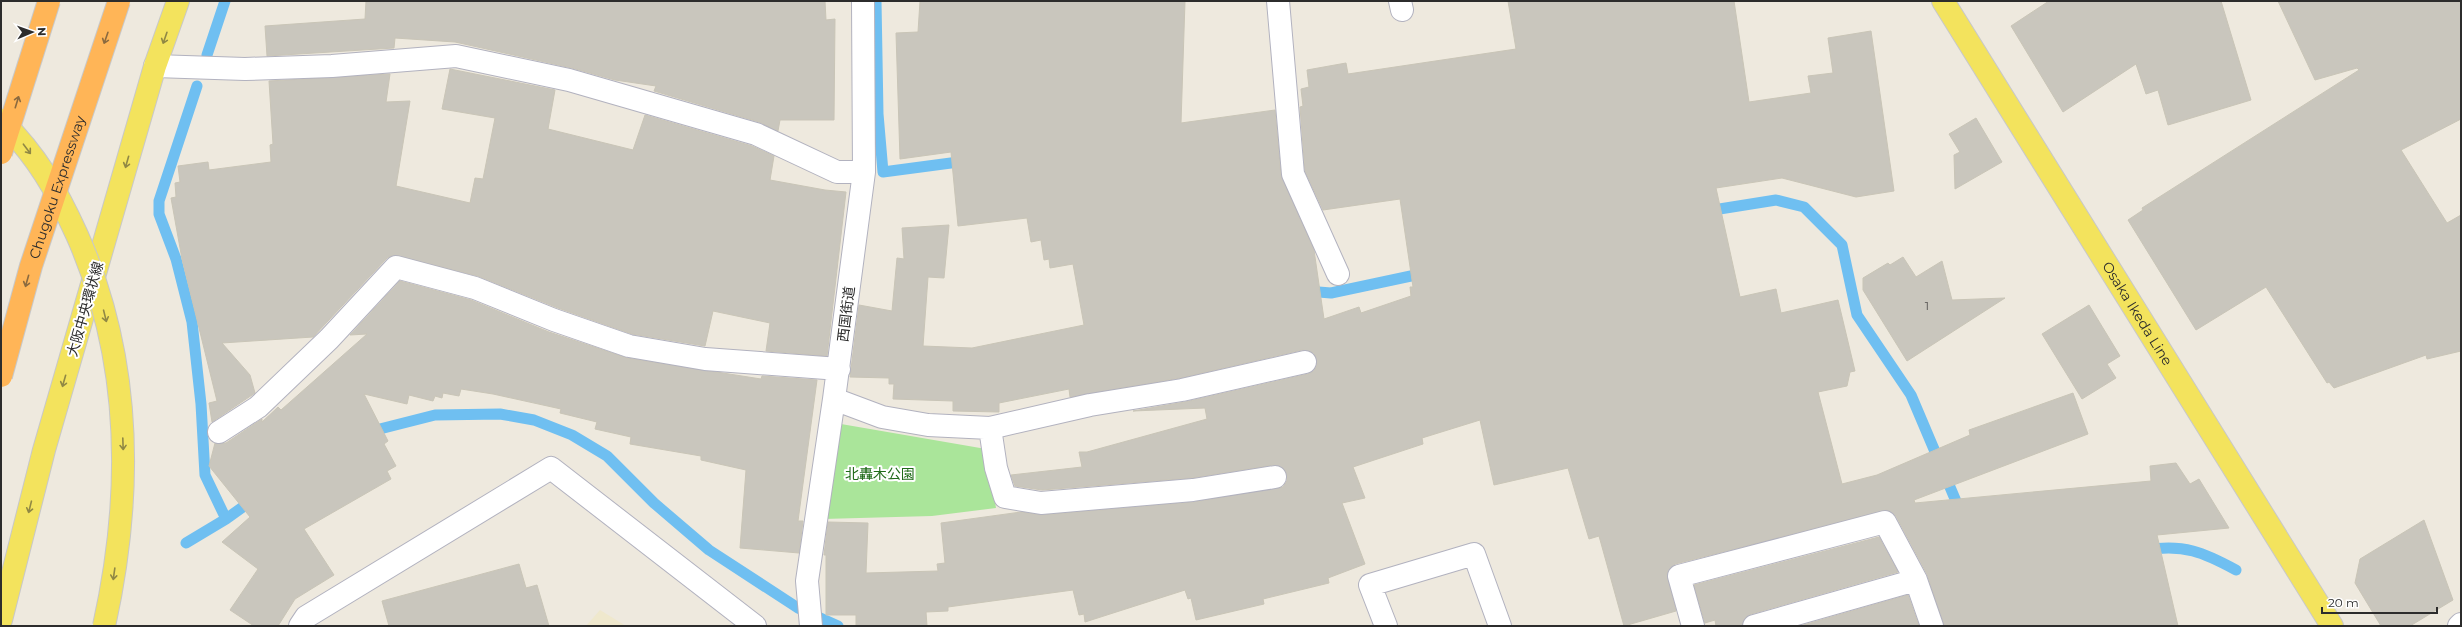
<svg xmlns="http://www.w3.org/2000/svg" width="2462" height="627" font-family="Montserrat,'Noto Sans JP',sans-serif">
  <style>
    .education { fill: #efe8cd }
    .green { fill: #aae59a }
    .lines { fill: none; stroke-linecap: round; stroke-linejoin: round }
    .stream { stroke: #6fbff1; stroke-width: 11 }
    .building { fill: #c9c6bd; stroke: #c9c5b7 }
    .minor-casing { stroke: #b2b2bf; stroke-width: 24 }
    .major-casing { stroke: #c8c8c8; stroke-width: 24 }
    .minor { stroke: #fff; stroke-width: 22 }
    .major { stroke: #f3e35d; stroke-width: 22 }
    .major-bridge-casing { stroke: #c8c8c8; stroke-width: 24; stroke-linecap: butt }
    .highway-bridge-casing { stroke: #c8c8c8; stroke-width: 24; stroke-linecap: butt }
    .major-bridge { stroke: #f3e35d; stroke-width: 22 }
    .highway-bridge { stroke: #ffb557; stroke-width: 22 }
    .oneway { stroke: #8b6a3f }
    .oneway2 { stroke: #908844 }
    .labels { text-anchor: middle; stroke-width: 4; stroke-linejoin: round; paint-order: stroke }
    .number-label { font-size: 12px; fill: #535250 }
    .street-label { font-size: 14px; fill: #2c2c2c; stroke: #fff }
    .park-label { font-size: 14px; fill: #206b19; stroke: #fff }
  </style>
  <rect width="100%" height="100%" fill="#eee9de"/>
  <path class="education" d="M600,610L626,626H586Z"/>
  <path class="green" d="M841,424L986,449L996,508L932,516L823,519Z"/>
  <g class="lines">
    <path class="stream" d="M876,1L878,114L883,172L966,161
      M207,55L225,1
      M197,86L159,201V214L176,259L192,322L201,404L205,475L226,519
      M1707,211L1776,200L1804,207L1842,245L1857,315L1911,395L1961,513
      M1306,291L1331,293L1425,273
      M368,432L435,415L500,414L534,420L572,435L607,456L654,503L709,550L798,608L838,626
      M186,543L226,519L254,499
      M2146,550C2184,544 2203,552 2236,570"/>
  </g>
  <path class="building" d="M366,1H825L826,20L835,19L834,120H780L778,131L759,122L654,91L656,86L615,80L572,68L455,42L395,38L394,48L267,56L265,26L365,19Z
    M920,1H1185L1181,123L1275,110L1281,175L1314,250L1324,319L1359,307L1361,313L1411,296L1410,287H1413L1400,199L1323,210L1305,171L1300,107L1303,106L1301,89L1309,87L1307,70L1346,63L1348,74L1516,49L1508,1H1734L1749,102L1811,93L1808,76L1833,73L1828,38L1871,31L1894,191L1856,197L1782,178L1716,188L1740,297L1776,289L1781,313L1838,300L1855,371L1850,372L1847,386L1818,392L1842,484L1877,475L1970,435L1969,430L2073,393L2088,434L1914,500L1915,503L2151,481L2150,466L2176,463L2190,484L2199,479L2229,528L2157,535L2178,626H1944L1927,574L1896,516L1887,510L1675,564L1667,573L1676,611L1624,626L1599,536L1589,539L1568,468L1494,485L1480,420L1422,438L1423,444L1353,467L1365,498L1342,503L1365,564L1328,578L1329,583L1263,599L1264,604L1196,620L1191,598L1188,599L1185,590L1085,622L1084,614L1079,615L1073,590L948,607V611L926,612L927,626H856V615H826V555H824L828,522L868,523L866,573L938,571L937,564L945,563L941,523L1021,512L1042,515L1194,502L1283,487L1287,481V475L1284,469L1273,465L1191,478L1042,490L1015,486L1011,475L1082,467L1079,452H1087L1207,419L1205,408L1133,411L1185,402L1308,374L1314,371L1317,365L1314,353L1302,350L1180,378L1070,397L1069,389L999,403V412L953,411V401L893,399L894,384H889V378L850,377L859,305L892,311L897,258L904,259L902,228L949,225L944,278L928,277L923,346L972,348L1084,325L1073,264L1050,268L1049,259L1044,260L1041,240L1031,242L1027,218L958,226L951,152L900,159L896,33L918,32Z
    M2049,1H2221L2251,100L2168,125L2158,90L2146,94L2136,64L2063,112L2011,26Z
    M2278,1H2461V119L2401,150L2447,223L2461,215V351L2427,359L2426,355L2334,388L2329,382L2327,383L2266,287L2196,330L2128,220L2143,210L2142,208L2359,70L2357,68L2315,80Z
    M450,69L555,90L548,129L633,150L645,115L752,146L774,156L770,180L825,190L846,192L827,356L766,351L770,323L713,311L705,346L632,334L558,308L478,276L393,255L387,258L313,337L222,343L250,375L255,393L212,422L209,403L217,401L182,259L171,198L176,197L175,183L180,182L178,166L208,162L209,170L271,162L270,145L273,144L269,81L390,74L386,102L410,101L396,186L470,203L475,178L483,179L495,118L442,109Z
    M1976,118L2002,162L1955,189L1954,155L1960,152L1949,134Z
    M1903,257L1916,277L1942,261L1952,300L2005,298L1907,361L1863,290V278L1888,263L1890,265Z
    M400,281L471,300L549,332L627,358L761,379L762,376L817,380L798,521H803L799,553L740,548L746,470L701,460V456L630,444L631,437L595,429L597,422L560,413L561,409L493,394L461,389L459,396L443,393L442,398L435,396L433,401L409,395L407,404L364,394L388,441L384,444L396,466L387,471L391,479L304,529L334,575L295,599L278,626H254L230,610L258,569L222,542L250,517L209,466L215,443H226L262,419V422L278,407L281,410L367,334L350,335Z
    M2089,305L2120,356L2107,364L2116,378L2082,399L2042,334Z
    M2424,520L2453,600L2410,626H2381L2355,583L2360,559Z
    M1879,537L1898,572L1751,614L1745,618L1742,626H1716L1715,620L1705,623L1694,585Z
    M519,564L526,588L537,585L549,626H389L382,601Z
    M1908,595L1919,626H1800Z"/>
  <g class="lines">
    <defs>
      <path id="minor" d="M1278,1L1293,174L1338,274
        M1400,1L1402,10
        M155,66L245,69L332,66L456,56L569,80L756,134L837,172H864
        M834,399L882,417L928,425L990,428L1090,405L1182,390L1305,362
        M990,428L996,468L1005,497L1041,503L1193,490L1275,477
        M219,432L258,407L329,339L396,267L475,288L554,320L629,346L705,359L839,369
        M300,626L306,617L551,468L755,626
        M811,626L807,581L834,399L864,172L863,1
        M1386,626L1370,585L1474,554L1500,626
        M1693,626L1679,576L1885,522L1916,580L1932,626
        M1754,626L1916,580
        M2459,626L2461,624"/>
      <g id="major">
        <path id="s1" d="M1943,1L2332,626"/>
        <path d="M1,620L44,450L155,66L178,1"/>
      </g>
    </defs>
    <use href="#minor" class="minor-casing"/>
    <use href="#major" class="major-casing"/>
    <use href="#minor" class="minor"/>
    <use href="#major" class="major"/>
    <defs>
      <path id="major-bridge" d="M1,120C37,156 56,189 77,235C132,359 133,495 104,626"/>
      <g id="highway-bridge">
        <path d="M1,153L49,1"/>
        <path id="s2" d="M1,376L31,266L119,1"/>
      </g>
    </defs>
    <use href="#major-bridge" class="major-bridge-casing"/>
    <use href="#highway-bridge" class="highway-bridge-casing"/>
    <use href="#major-bridge" class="major-bridge"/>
    <use href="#highway-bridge" class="highway-bridge"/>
  </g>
  <defs><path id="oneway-shaft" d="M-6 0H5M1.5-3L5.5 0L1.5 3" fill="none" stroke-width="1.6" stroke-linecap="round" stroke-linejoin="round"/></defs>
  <g class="oneway">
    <use href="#oneway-shaft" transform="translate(106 38) rotate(109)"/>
    <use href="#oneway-shaft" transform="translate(17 102) rotate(-73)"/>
    <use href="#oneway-shaft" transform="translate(27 281) rotate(106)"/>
  </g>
  <g class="oneway2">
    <use href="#oneway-shaft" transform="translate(165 38) rotate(109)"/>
    <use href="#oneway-shaft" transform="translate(27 149) rotate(53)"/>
    <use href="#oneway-shaft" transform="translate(127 162) rotate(106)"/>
    <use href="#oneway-shaft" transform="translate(105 316) rotate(76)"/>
    <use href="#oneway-shaft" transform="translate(64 381) rotate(106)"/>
    <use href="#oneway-shaft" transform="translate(123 444) rotate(88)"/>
    <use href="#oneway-shaft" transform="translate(30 507) rotate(104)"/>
    <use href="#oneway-shaft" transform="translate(114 574) rotate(98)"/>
  </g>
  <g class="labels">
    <g class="number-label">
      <text x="1927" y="310">1</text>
    </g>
    <g class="street-label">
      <text dy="5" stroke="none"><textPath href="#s2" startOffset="197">Chugoku Expressway</textPath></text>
      <text transform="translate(85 309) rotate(-74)" y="5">大阪中央環状線</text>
      <text transform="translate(846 314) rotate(-83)" y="5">西国街道</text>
      <text dy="5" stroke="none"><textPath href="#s1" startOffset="368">Osaka Ikeda Line</textPath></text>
    </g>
    <g class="park-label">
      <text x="880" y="479">北轟木公園</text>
    </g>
  </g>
  <rect width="2462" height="627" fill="none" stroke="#2c2c2c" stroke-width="4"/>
  <g transform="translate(32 32) rotate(88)" stroke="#ffffff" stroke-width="3" paint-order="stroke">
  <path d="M0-3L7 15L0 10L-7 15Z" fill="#2c2c2c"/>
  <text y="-6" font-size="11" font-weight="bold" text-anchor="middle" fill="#2c2c2c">N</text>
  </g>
  <path d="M2322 607v6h115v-6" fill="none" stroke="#2c2c2c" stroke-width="2"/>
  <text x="2328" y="607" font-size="12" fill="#2c2c2c" stroke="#ffffff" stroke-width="3" paint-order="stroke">20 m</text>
</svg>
